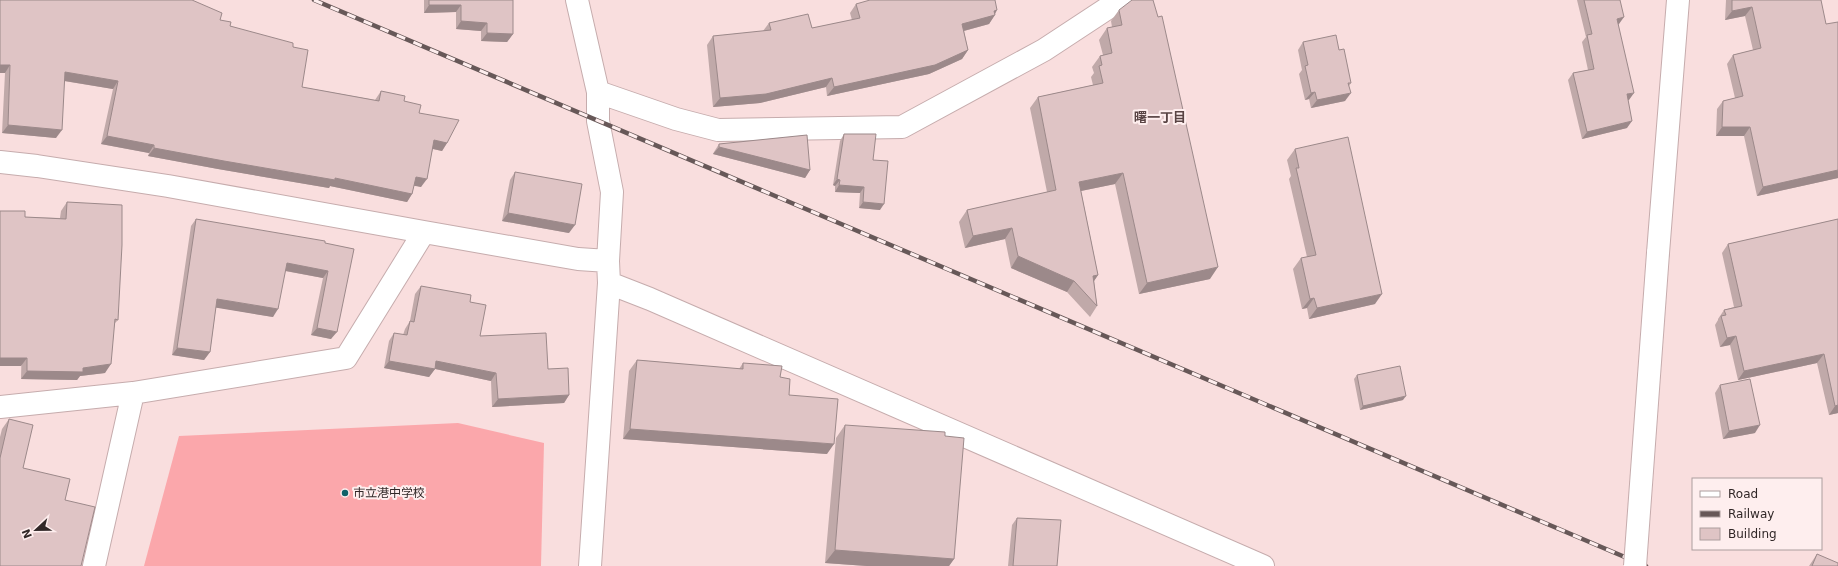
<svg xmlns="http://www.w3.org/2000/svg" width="1838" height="566" font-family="'DejaVu Sans','Noto Sans JP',sans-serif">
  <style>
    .pitch { fill: #fba7ab }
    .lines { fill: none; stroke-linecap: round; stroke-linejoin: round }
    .minor-casing { stroke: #c6acad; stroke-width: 24 }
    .minor { stroke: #fff; stroke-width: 22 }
    .rail-casing { stroke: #675858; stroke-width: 4.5 }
    .rail { stroke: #feeeee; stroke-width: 3; stroke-dasharray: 9; stroke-linecap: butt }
    .minor-bridge-casing { stroke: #c6acad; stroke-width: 24; stroke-linecap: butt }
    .minor-bridge { stroke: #fff; stroke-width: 22 }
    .wall { fill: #c0a9a9 }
    .shaded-wall { fill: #9c898a }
    .building { fill: #dfc4c5; stroke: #9c898a }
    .poi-dot { fill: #116169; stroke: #feeeee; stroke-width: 1.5 }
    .labels { text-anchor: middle; stroke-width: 4; stroke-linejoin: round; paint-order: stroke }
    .poi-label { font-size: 12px; fill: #312727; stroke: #feeeee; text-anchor: start }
    .neighbourhood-label { font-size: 13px; font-weight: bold; fill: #594444; stroke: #feeeee }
  </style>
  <rect width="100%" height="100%" fill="#f9dede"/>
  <path class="pitch" d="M458,423L544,443L541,566H144L179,436Z"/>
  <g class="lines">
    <defs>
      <path id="minor" d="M577,0L598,92V121L612,192L608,261L609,283L590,566
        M598,92L676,119L718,130L902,127L1044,50L1120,0
        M0,162L37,166L168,186L424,232L578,259L608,261
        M1658,253L1678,0
        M609,283L650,299L1263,566
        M0,407L133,393L346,358L424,232
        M94,566L133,393"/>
    </defs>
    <use href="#minor" class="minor-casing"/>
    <use href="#minor" class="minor"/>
    <defs>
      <path id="rail" d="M314,0L1646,566"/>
    </defs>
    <use href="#rail" class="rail-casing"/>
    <use href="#rail" class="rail"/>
    <defs>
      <path id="minor-bridge" d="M1635,566L1658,253"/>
    </defs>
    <use href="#minor-bridge" class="minor-bridge-casing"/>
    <use href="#minor-bridge" class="minor-bridge"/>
  </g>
  <path class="wall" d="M0,0L220,20L230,26L293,47L302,87L375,100L381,91L404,101L419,113L447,143L442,151L433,149L421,187L414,185L412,194L407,202L330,186L329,188L218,169L148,156L149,153L101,144L113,89L64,81L56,138L2,133L5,73H0Z
    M424,0H513V34L507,42L481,41V31L456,29V12L424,13Z
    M1577,0H1620L1619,24L1618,25L1629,100H1628L1627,128L1582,139L1568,80L1573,73L1588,70L1582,42L1586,37Z
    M1726,0H1821L1838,178L1757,196L1744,136H1716L1717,109L1723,101L1735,98L1727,64L1733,55L1753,50L1745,16L1725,20Z
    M856,4L995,14L989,24L964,31L968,50L962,59L929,74L827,96L826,87L760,103L713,107L707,45L713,36L763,31L769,23L812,28L852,20L850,13Z
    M1119,10L1210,279L1139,294L1115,184L1081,191L1098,275L1094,281L1097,306L1090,317L1067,292L1011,268L1005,239L965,248L959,222L967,210L1047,192L1030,108L1038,97L1093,85L1091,77L1094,73L1092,67L1100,56L1103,55L1099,40L1107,28L1112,27L1111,21Z
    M1303,42L1339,50L1351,83L1349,86L1345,101L1311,108L1309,99L1305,100L1299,74L1302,70L1298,50Z
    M844,134L873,160L880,210L859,208L860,193L835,192V186L833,185L840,141Z
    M719,144L810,170L805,178L713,154L714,152Z
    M1295,149L1375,304L1309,319L1307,308L1302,309L1293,269L1301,258L1307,257L1289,179L1291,176L1287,160Z
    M515,172L569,233L502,221L510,180Z
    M67,202L118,320L115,323L105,373L80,376L77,380L21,379L25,217L60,218L61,211Z
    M196,219L354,249L331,339L311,335L323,278L285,271L273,317L216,307L210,352L204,360L172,355L191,226Z
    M1838,219V413L1829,415L1817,363L1738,380L1730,345L1720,347L1715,325L1718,320V319L1724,310L1734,307L1722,253L1728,244Z
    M421,286L470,302L480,336L548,369L569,395L564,403L492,407L491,381L435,369L429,377L384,368L389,341L394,333L403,335L405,329L410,321L415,294Z
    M637,360L739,369L743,363L780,377L789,395L827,454L623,439L629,371Z
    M1357,375L1403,400L1360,410L1354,379Z
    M1720,385L1755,433L1723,439L1715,393Z
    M9,419L23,468L65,500L0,566V437L2,429Z
    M845,425L954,559L949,566H867L825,563L836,438Z
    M1017,518L1057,566H1008L1012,525Z
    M1817,554L1838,566H1809Z"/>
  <path class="shaded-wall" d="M429,5H461L456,12L424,13Z
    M1752,7L1745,16L1725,20L1732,11Z
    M997,10L994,16L995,15L989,24L956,33L962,24L994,11Z
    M1624,17L1619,24L1611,26L1617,19Z
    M461,21L487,23L481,31L456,29Z
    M487,33L513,34L507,42L481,41Z
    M968,50L962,59L929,74L827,96L834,87Z
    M0,65H10L5,73H0Z
    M65,72L118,81L113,89L59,80Z
    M832,78L826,87L760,103L713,107L720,98Z
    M1315,92L1309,99L1305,100L1311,93Z
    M1351,93L1345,101L1311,108L1317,100Z
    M1634,93L1629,100L1622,102L1627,94Z
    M1632,121L1627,128L1582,139L1587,132Z
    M8,125L62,130L56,138L2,133Z
    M1722,127H1750L1744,136H1716Z
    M107,136L154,145L149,153L101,144Z
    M434,140L447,143L442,151L429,148Z
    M719,147L810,170L805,178L713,154Z
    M154,148L335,178L412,194L407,202L330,186L329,188L218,169L148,156Z
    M1838,170V178L1757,196L1763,187Z
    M1123,173L1115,184L1071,193L1079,182Z
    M416,177L427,179L421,187L410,185Z
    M837,179L840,180L835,186L833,185Z
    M839,185L864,187L860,193L835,192Z
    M863,202L884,204L880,210L859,208Z
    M508,213L575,225L569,233L502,221Z
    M1012,228L1005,239L965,248L973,236Z
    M1018,256L1074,281L1067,292L1011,268Z
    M287,263L328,271L323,278L281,270Z
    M1218,267L1210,279L1139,294L1147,283Z
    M1098,275L1090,287L1093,276Z
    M1382,294L1375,304L1309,319L1317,308Z
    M1314,298L1307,308L1302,309L1310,299Z
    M217,299L278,309L273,317L212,307Z
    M317,328L337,332L331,339L311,335Z
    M1736,336L1730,345L1720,347L1727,338Z
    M177,348L210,352L204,360L172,355Z
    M1824,354L1817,363L1738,380L1744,371Z
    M0,358H27L21,366H0Z
    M389,361L435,369L429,377L384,368Z
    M436,361L496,373L491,381L431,368Z
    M111,364L105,373L80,376L77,380L21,379L27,371L83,368Z
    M569,395L564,403L492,407L498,399Z
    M1406,396L1403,400L1360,410L1363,406Z
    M1838,405V413L1829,415L1835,406Z
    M1760,425L1755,433L1723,439L1729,431Z
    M630,429L834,444L827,454L623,439Z
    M835,550L954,559L949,566H867L825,563Z"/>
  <path class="building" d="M0,0H192L222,13L220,20L231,22L230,26L293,43V47L308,50L302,87L379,101L381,91L405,96L404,101L421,105L419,113L459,120L447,143L434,140L427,179L416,177L412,194L335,178V180L224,161L154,148V145L107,136L118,81L65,72L62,130L8,125L10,65H0Z
    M429,0H513V34L487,33V23L461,21V5H429Z
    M870,0H995L997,10L994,11L995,15L962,24L968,50L935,65L834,87L832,78L766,94L720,98L713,36L771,30L769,23L808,14L812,28L860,18L856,4Z
    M1132,0H1153L1158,17L1162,16L1218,267L1147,283L1123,173L1079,182L1098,275L1093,276L1097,306L1074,281L1018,256L1012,228L973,236L967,210L1056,190L1038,97L1103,83L1099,66L1102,65L1100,56L1112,53L1107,28L1122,25L1119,10Z
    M1584,0H1620L1624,17L1617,19L1634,93L1627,94L1632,121L1587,132L1573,73L1594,69L1587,35L1592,34Z
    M1732,0H1821L1826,24L1838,22V170L1763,187L1750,127H1722L1723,101L1743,96L1733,55L1761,48L1752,7L1732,11Z
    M1336,35L1339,50L1344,49L1351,83H1348L1351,93L1317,100L1315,92L1311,93L1305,66L1308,65L1303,42Z
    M844,134H876L873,160L888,161L884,204L863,202L864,187L839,185L840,180L837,179Z
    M807,135L810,170L719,147V144Z
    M1348,137L1382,294L1317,308L1314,298L1310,299L1301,258L1316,255L1296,168H1299L1295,149Z
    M515,172L582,184L575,225L508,213Z
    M67,202L122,205V245L118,320L115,319L111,364L83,368V372L27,371V358H0V211H25V217L66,219Z
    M196,219L325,241V243L354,249L337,332L317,328L328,271L287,263L278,309L217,299L210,352L177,348Z
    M1838,219V405L1835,406L1824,354L1744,371L1736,336L1727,338L1721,316L1726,315L1724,310L1742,306L1728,244Z
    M421,286L471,295L470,302L486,305L480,336L546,333L548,369L568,368L569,395L498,399L496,373L436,361L435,369L389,361L394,333L407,335L410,321L414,322Z
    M637,360L743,369V363L782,366L780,377L790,379L789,395L838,399L834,444L630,429Z
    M1400,366L1406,396L1363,406L1357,375Z
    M1750,379L1760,425L1729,431L1720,385Z
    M9,419L33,425L23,468L70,479L65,500L95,507L81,566H0V458Z
    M845,425L945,432V436L964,438L954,559L835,550Z
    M1017,518L1061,520L1057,566H1013Z
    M1817,554L1838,563V566H1812Z"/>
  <circle class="poi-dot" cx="345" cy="493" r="4"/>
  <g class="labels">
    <g class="poi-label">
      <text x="353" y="497">市立港中学校</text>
    </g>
    <g class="neighbourhood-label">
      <text x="1160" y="122">曙一丁目</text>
    </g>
  </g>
  <rect x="1692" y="478" width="130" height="72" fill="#feeeee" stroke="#ac9e9e"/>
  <rect x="1700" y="491" width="20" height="6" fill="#ffffff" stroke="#ac9e9e"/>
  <text x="1728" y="498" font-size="12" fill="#312727">Road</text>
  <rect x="1700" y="511" width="20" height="6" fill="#675858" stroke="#ac9e9e"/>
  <text x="1728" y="518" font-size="12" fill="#312727">Railway</text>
  <rect x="1700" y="528" width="20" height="12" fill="#dfc4c5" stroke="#ac9e9e"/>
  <text x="1728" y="538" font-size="12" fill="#312727">Building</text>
  <g transform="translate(36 530) rotate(248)" stroke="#feeeee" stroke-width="3" paint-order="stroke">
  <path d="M0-3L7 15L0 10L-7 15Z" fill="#312727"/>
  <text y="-6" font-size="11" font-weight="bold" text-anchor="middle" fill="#312727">N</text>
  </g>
</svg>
